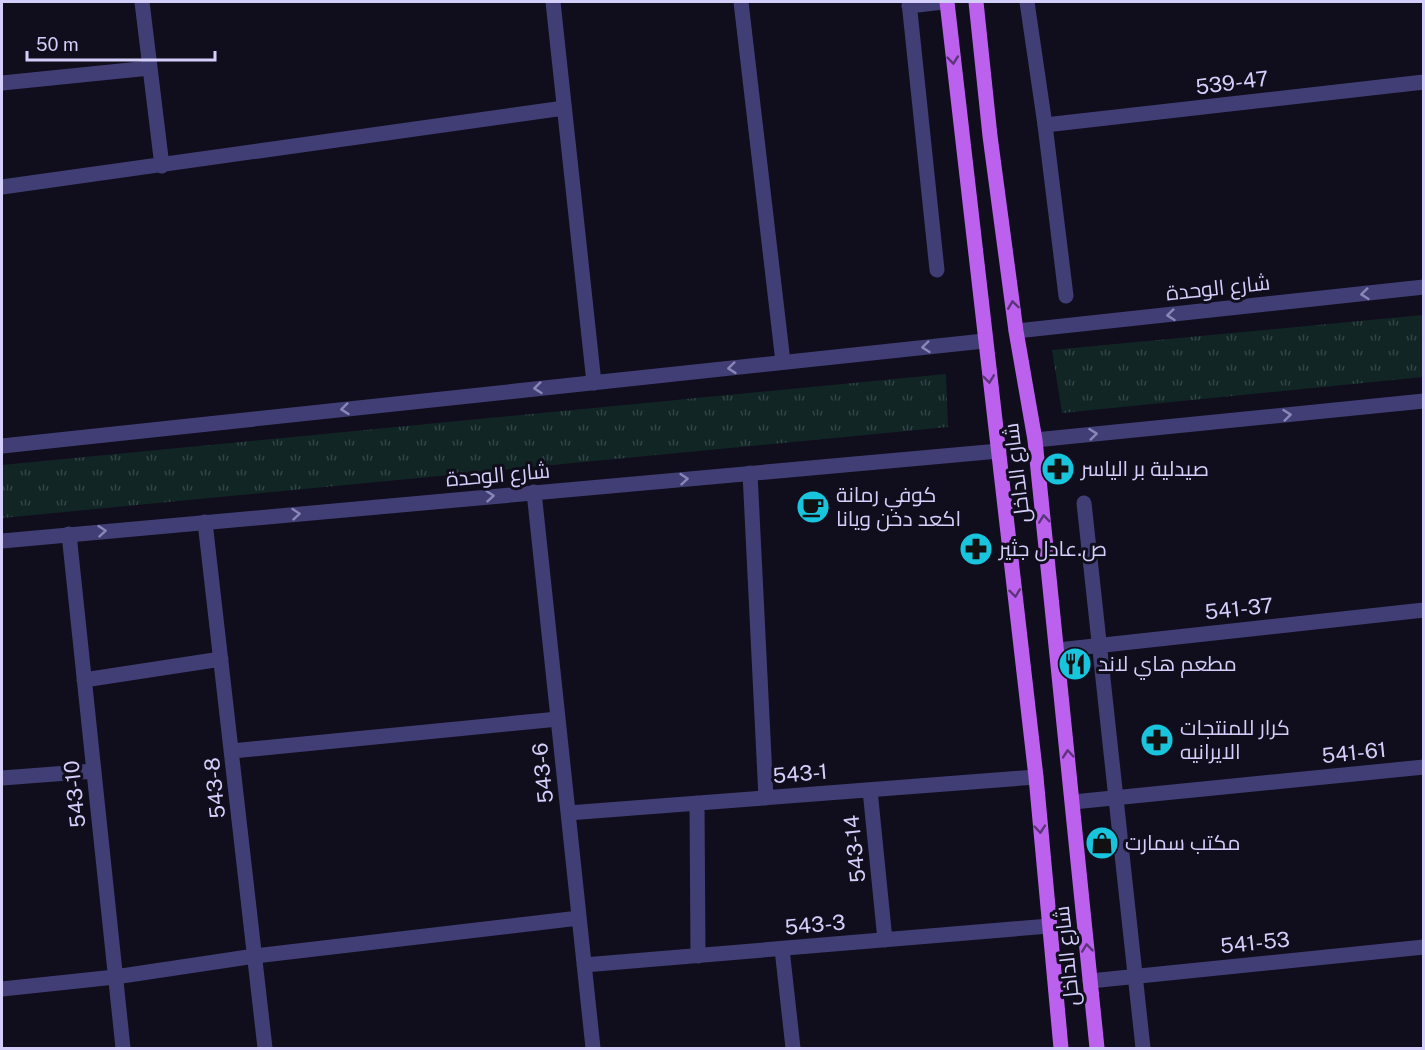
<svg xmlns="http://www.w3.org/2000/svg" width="1425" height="1050" font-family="'Public Sans',Cairo,sans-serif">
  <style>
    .grass { fill: url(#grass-tufts) }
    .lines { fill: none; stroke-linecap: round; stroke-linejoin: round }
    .service { stroke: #413e76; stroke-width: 15 }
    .minor { stroke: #413e76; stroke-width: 15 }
    .tertiary { stroke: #413e76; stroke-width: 15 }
    .primary { stroke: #bc61ee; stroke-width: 15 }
    .oneway { stroke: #5d337a }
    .oneway2 { stroke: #8a86b8 }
    .labels { text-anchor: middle; stroke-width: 6; stroke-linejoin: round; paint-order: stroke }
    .street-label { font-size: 21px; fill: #d4cefa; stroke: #100e1c }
    .poi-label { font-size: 21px; fill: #d4cefa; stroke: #100e1c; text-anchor: start }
  </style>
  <defs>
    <pattern id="grass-tufts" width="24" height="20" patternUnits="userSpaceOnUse" patternTransform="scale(1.5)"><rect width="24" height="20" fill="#112525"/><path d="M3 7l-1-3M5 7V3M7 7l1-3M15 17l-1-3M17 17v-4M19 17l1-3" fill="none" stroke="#334346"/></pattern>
  </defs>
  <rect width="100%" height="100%" fill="#100e1c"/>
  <path class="grass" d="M1423,315V377L1062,413L1052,350Z
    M946,374L948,427L2,518V465Z"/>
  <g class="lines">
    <path class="service" d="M1027,2L1045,125L1066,296
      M1084,503L1143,1048"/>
    <path class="minor" d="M142,2L162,166
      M553,2L594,383
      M741,2L783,362
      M909,2L937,270
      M909,6L943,2
      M2,83L150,68
      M1045,125L1424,82
      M2,187L564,108
      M750,473L766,798
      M534,492L593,1048
      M205,522L265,1048
      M69,534L123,1048
      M1058,650L1424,610
      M84,680L221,659
      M232,751L558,719
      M2,778L94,771
      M870,790L885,940
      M1073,802L1424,767
      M697,803L698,956
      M568,813L1036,777
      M782,949L793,1048
      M584,965L1049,926
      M1090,981L1424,947
      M2,989L115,977L255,956L579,918"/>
    <path class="tertiary" d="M1016,331L1424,287
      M1035,440L1424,401
      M2,446L984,341
      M2,541L999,451"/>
    <path class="primary" d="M947,2L1036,777L1061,1048
      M976,2L990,136L1016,331L1035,440L1097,1048"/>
  </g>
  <defs><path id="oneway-chevron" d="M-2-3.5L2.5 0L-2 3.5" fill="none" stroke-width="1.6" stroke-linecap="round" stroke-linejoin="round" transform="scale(1.5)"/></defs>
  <g class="oneway">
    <use href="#oneway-chevron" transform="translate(953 60) rotate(84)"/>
    <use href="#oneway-chevron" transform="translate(1013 305) rotate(-98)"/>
    <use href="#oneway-chevron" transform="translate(989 379) rotate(83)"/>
    <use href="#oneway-chevron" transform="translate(1044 519) rotate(-96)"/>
    <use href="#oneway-chevron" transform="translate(1015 593) rotate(83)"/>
    <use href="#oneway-chevron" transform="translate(1068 754) rotate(-95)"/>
    <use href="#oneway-chevron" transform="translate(1040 829) rotate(85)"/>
    <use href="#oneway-chevron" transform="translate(1087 948) rotate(-96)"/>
  </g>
  <g class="oneway2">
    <use href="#oneway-chevron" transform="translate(1365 294) rotate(174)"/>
    <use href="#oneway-chevron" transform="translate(1171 315) rotate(174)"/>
    <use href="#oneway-chevron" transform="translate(926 347) rotate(174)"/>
    <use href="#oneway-chevron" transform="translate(732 368) rotate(174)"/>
    <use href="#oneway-chevron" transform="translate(538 388) rotate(174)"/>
    <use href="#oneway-chevron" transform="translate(345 409) rotate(174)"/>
    <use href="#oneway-chevron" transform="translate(1287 415) rotate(-6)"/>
    <use href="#oneway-chevron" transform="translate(1093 434) rotate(-6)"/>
    <use href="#oneway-chevron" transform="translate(684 479) rotate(-5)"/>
    <use href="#oneway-chevron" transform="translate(490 496) rotate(-5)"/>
    <use href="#oneway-chevron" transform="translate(296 514) rotate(-5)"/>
    <use href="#oneway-chevron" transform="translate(102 531) rotate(-5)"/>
  </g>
  <defs>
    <symbol id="pharmacy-disc" viewBox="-11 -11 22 22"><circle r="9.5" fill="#18c5dc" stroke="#100e1c"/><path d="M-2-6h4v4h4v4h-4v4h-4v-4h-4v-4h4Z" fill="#111"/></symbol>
    <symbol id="cafe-disc" viewBox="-11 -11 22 22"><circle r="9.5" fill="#18c5dc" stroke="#100e1c"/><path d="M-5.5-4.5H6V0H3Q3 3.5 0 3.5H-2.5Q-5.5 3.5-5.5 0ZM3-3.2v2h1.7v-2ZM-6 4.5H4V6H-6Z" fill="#111"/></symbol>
    <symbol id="restaurant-disc" viewBox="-11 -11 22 22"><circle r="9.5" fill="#18c5dc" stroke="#100e1c"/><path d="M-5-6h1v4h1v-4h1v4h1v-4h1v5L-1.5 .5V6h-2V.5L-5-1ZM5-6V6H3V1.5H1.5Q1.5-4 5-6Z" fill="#111"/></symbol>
    <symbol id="shop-disc" viewBox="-11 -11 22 22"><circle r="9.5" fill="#18c5dc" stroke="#100e1c"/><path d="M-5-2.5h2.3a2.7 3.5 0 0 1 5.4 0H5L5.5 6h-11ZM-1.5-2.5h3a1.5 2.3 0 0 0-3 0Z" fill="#111"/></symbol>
  </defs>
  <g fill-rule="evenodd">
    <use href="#pharmacy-disc" x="1039" y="450" width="38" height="38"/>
    <use href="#cafe-disc" x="794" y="488" width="38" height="38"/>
    <use href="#pharmacy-disc" x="957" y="530" width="38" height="38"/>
    <use href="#restaurant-disc" x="1056" y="645" width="38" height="38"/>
    <use href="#pharmacy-disc" x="1138" y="721" width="38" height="38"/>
    <use href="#shop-disc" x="1083" y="824" width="38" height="38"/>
  </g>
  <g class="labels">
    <g class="street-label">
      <text transform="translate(1232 83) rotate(-7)" y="7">539-47</text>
      <text transform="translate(1218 288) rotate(-6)" y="7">شارع الوحدة</text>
      <text transform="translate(1017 473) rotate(-97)" y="7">شارع الداخل</text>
      <text transform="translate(498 475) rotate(-5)" y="7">شارع الوحدة</text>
      <text transform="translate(1239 609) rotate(-6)" y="7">541-37</text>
      <text transform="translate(1354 753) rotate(-6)" y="7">541-61</text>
      <text transform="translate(543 773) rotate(-96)" y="7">543-6</text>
      <text transform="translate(800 774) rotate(-5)" y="7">543-1</text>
      <text transform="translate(215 788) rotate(-96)" y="7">543-8</text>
      <text transform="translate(75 794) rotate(-96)" y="7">543-10</text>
      <text transform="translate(855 849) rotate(-96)" y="7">543-14</text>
      <text transform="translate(815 925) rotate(-5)" y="7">543-3</text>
      <text transform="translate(1255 943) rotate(-6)" y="7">541-53</text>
      <text transform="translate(1067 956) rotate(-96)" y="7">شارع الداخل</text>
    </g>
    <g class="poi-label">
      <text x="1081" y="476">صيدلية بر الياسر</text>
      <text x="836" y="502">كوفي رمانة<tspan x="836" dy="24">اكعد دخن ويانا</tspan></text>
      <text x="999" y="556">ص.عادل جثير</text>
      <text x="1098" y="671">مطعم هاي لاند</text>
      <text x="1180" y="735">كرار للمنتجات<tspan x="1180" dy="24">الايرانيه</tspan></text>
      <text x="1125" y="850">مكتب سمارت</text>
    </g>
  </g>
  <rect width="1425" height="1050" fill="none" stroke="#d4cefa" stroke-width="6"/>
  <path d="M27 51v9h188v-9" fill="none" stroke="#d4cefa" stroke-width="3"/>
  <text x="36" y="51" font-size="18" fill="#d4cefa" stroke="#100e1c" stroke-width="4.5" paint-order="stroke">50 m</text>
</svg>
